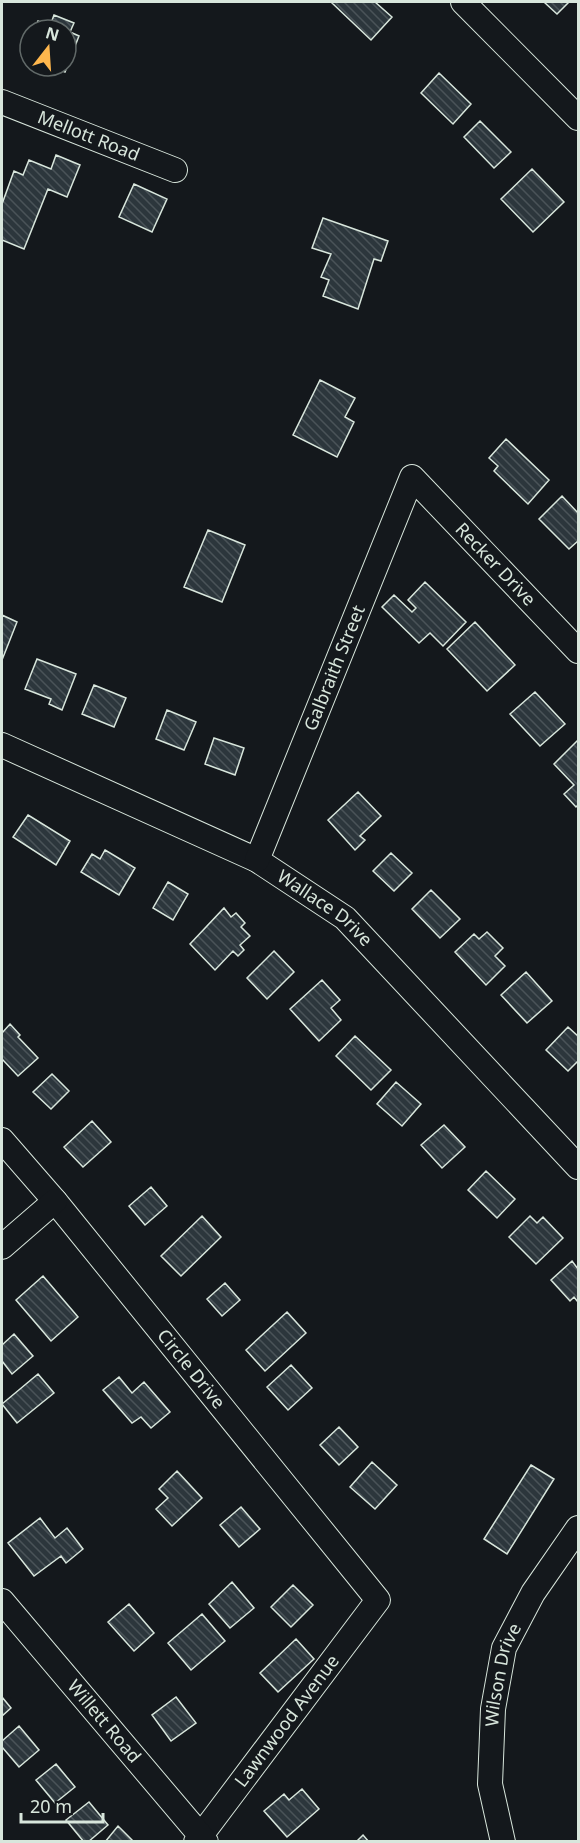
<svg xmlns="http://www.w3.org/2000/svg" width="580" height="1843" font-family="'Noto Sans',sans-serif">
  <style>
    .building { fill: url(#building-back-hatch); stroke: #d8e6dc; stroke-width: 1.5 }
    .lines { fill: none; stroke-linecap: round; stroke-linejoin: round }
    .minor-casing { stroke: #d8e6dc; stroke-width: 26 }
    .minor { stroke: #14181c; stroke-width: 24 }
    .labels { text-anchor: middle; stroke-width: 4.5; stroke-linejoin: round; paint-order: stroke }
    .street-label { font-size: 18px; fill: #d8e6dc; stroke: #14181c }
  </style>
  <defs>
    <pattern id="building-back-hatch" width="6" height="6" patternUnits="userSpaceOnUse" patternTransform="scale(1.5)"><rect width="6" height="6" fill="#2c363c"/><path d="M-1 5l2 2M0 0l6 6M5-1l2 2" fill="none" stroke="#4a5358"/></pattern>
  </defs>
  <rect width="100%" height="100%" fill="#14181c"/>
  <path class="building" d="M334,2H375L392,17L371,40L332,3Z
    M544,2H569L557,14Z
    M54,15L74,23L70,32L79,36L65,72L50,66H66V30H34L38,21L50,26Z
    M30,40V58L24,55Z
    M439,73L471,104L453,124L421,93Z
    M480,121L511,152L494,168L464,137Z
    M56,155L80,165L67,197L48,189L24,249L2,240V204L14,171L23,175L29,160L51,169Z
    M532,169L564,202L533,232L501,199Z
    M134,184L167,199L152,232L119,217Z
    M323,218L388,241L381,261L374,259L358,309L323,296L329,280L321,277L331,254L312,248Z
    M320,380L355,398L345,417L354,422L337,457L293,435Z
    M506,439L549,480L528,504L494,471L498,466L489,458Z
    M562,496L578,513V541L569,549L539,519Z
    M208,530L245,545L222,602L184,587Z
    M425,582L466,622L443,646L430,633L419,643L382,607L394,595L412,612L416,608L408,600Z
    M2,615L17,622L2,660Z
    M475,622L515,665L487,691L447,649Z
    M37,659L76,674L62,710L49,704L51,699L25,689Z
    M94,685L126,698L114,727L82,714Z
    M535,692L565,724L540,746L510,714Z
    M167,710L196,722L184,750L156,739Z
    M214,738L244,748L235,775L205,764Z
    M578,740V805L576,807L564,794L574,785L554,764Z
    M358,792L381,816L360,836L365,840L355,850L328,820Z
    M28,815L70,841L56,865L13,837Z
    M105,850L135,868L119,895L81,872L92,854L100,859Z
    M391,853L412,873L394,891L373,871Z
    M168,882L188,894L173,920L153,908Z
    M431,890L460,919L440,938L412,909Z
    M224,908L231,917L236,913L245,923L241,927L250,936L240,945L244,950L238,956L233,951L215,970L190,944Z
    M487,932L503,948L495,956L505,966L486,985L455,952L474,934L479,939Z
    M274,951L294,972L267,999L247,978Z
    M526,972L552,1001L527,1023L501,995Z
    M322,980L340,1000L331,1008L341,1020L319,1041L290,1009Z
    M10,1024L20,1035L18,1037L38,1058L18,1076L2,1059V1033Z
    M568,1027L578,1036V1061L568,1071L546,1050Z
    M355,1036L391,1070L371,1090L336,1056Z
    M52,1074L69,1091L51,1109L33,1092Z
    M396,1082L421,1104L402,1126L377,1104Z
    M92,1121L111,1142L83,1167L64,1147Z
    M444,1125L465,1147L442,1168L421,1145Z
    M486,1171L515,1199L497,1218L468,1190Z
    M151,1187L167,1206L145,1225L129,1206Z
    M202,1216L221,1237L181,1276L161,1256Z
    M530,1216L537,1223L543,1217L563,1238L536,1264L509,1237Z
    M572,1261L578,1269V1302L574,1297L570,1301L551,1280Z
    M43,1276L78,1317L51,1341L16,1300Z
    M225,1283L240,1300L222,1316L207,1299Z
    M287,1312L306,1333L265,1371L246,1350Z
    M14,1334L33,1356L12,1374L2,1361V1345Z
    M291,1365L312,1388L288,1410L267,1387Z
    M38,1374L54,1393L17,1423L2,1404Z
    M119,1377L132,1393L144,1382L170,1412L151,1428L141,1417L132,1423L103,1390Z
    M339,1427L358,1447L339,1465L320,1445Z
    M372,1462L397,1485L375,1509L350,1487Z
    M531,1465L554,1479L507,1554L484,1539Z
    M177,1471L202,1498L172,1526L156,1509L168,1498L159,1489Z
    M241,1507L260,1529L239,1547L220,1525Z
    M40,1518L55,1538L67,1528L83,1549L66,1563L61,1556L34,1576L8,1543Z
    M232,1582L254,1608L230,1628L209,1604Z
    M293,1585L313,1605L291,1627L271,1607Z
    M129,1604L154,1633L134,1651L108,1622Z
    M202,1614L225,1641L191,1670L168,1643Z
    M296,1639L314,1659L278,1692L260,1673Z
    M2,1697L11,1708L2,1716Z
    M176,1697L196,1723L171,1741L152,1715Z
    M19,1726L39,1750L19,1767L2,1747V1741Z
    M56,1764L75,1787L55,1803L36,1780Z
    M302,1789L319,1809L287,1837L264,1811L284,1794L289,1800Z
    M89,1802L108,1825L88,1842H84L66,1820Z
    M118,1826L134,1842H105Z
    M363,1835L369,1842H356Z"/>
  <g class="lines">
    <defs>
      <g id="minor">
        <path d="M463,2L578,118"/>
        <path id="s1" d="M2,102L175,170"/>
        <path id="s2" d="M2,745L257,860L345,918L578,1167"/>
        <path id="s3" d="M257,860L412,477L578,651"/>
        <path id="s4" d="M2,1140L55,1201L378,1600L196,1842"/>
        <path d="M2,1247L55,1201"/>
        <path id="s5" d="M2,1601L206,1842"/>
        <path id="s6" d="M503,1842L490,1784L493,1709L504,1648L533,1593L578,1528"/>
      </g>
    </defs>
    <use href="#minor" class="minor-casing"/>
    <use href="#minor" class="minor"/>
  </g>
  <g class="labels">
    <g class="street-label">
      <text dy="6" stroke="none"><textPath href="#s1" startOffset="93">Mellott Road</textPath></text>
      <text dy="6" stroke="none"><textPath href="#s3" startOffset="534">Recker Drive</textPath></text>
      <text dy="6" stroke="none"><textPath href="#s3" startOffset="207">Galbraith Street</textPath></text>
      <text dy="6" stroke="none"><textPath href="#s2" startOffset="363">Wallace Drive</textPath></text>
      <text dy="6" stroke="none"><textPath href="#s4" startOffset="297">Circle Drive</textPath></text>
      <text dy="6" stroke="none"><textPath href="#s6" startOffset="170">Wilson Drive</textPath></text>
      <text transform="translate(287 1721) rotate(-53)" y="6">Lawnwood Avenue</text>
      <text dy="6" stroke="none"><textPath href="#s5" startOffset="158">Willett Road</textPath></text>
    </g>
  </g>
  <rect width="580" height="1843" fill="none" stroke="#d8e6dc" stroke-width="6"/>
  <g transform="translate(48 48) rotate(17)"><circle r="28" fill="#14181c" stroke="#626a69" stroke-width="1.5"/>
  <path d="M0-4.5L10 22L0 15L-10 22Z" fill="#ffb74d"/>
  <text y="-9" font-size="16" font-weight="bold" text-anchor="middle" fill="#d8e6dc">N</text>
  </g>
  <path d="M21 1813v9h82v-9" fill="none" stroke="#d8e6dc" stroke-width="3"/>
  <text x="30" y="1813" font-size="18" fill="#d8e6dc" stroke="#14181c" stroke-width="4.5" paint-order="stroke">20 m</text>
</svg>
